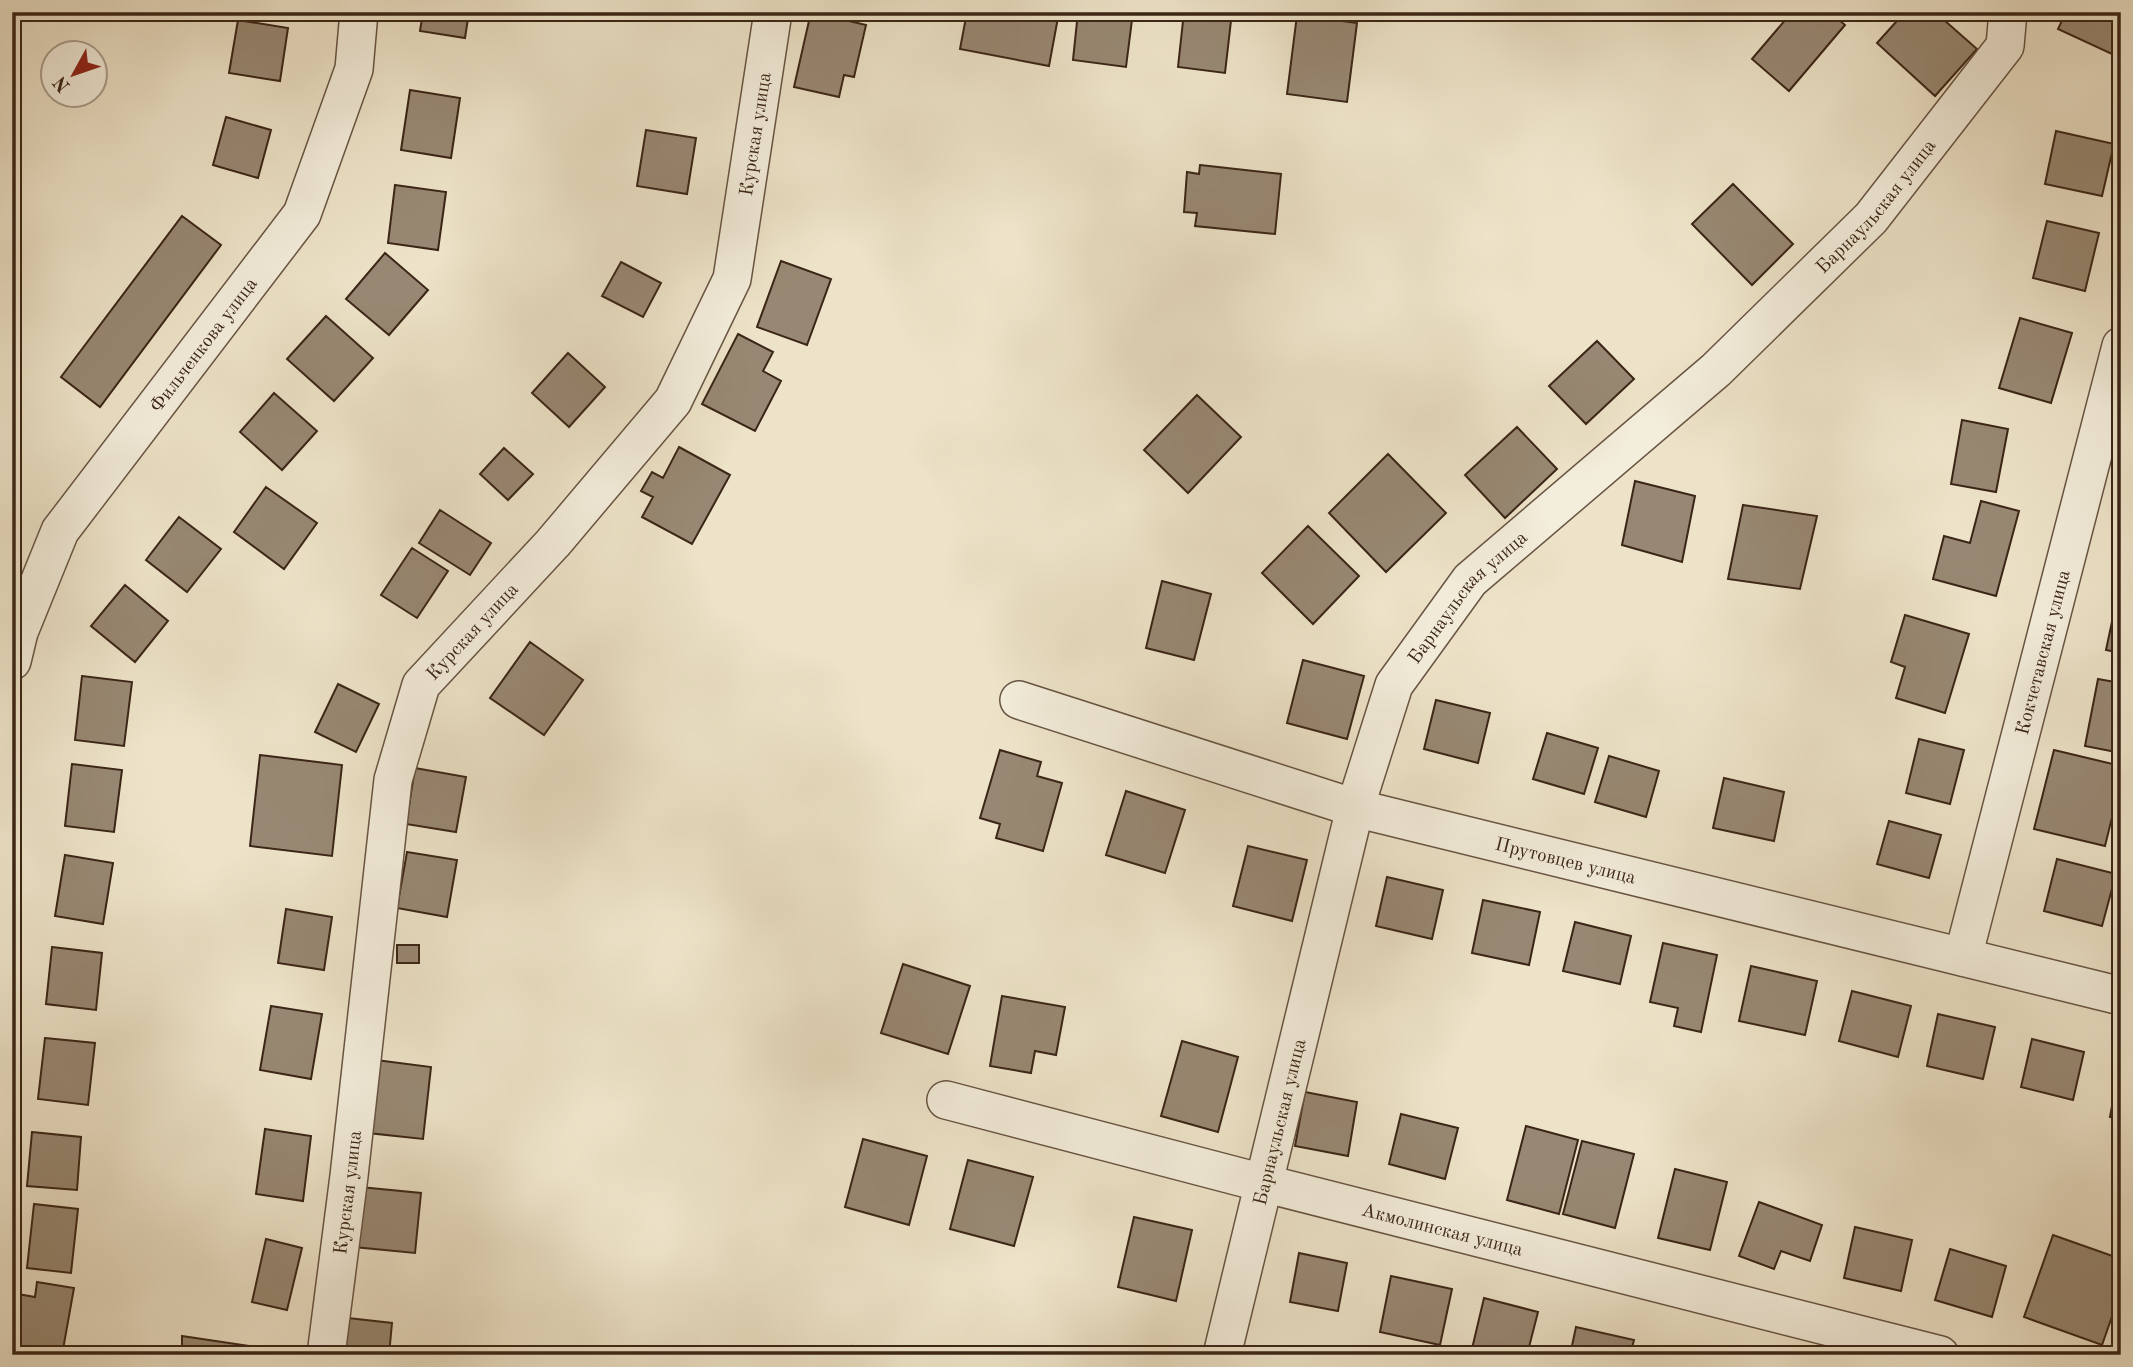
<svg xmlns="http://www.w3.org/2000/svg" width="2133" height="1367" font-family="'Old Standard TT',serif">
  <style>
    .building { fill: #988873; stroke: #3b2517; stroke-width: 2 }
    .lines { fill: none; stroke-linecap: round; stroke-linejoin: round }
    .minor-casing { stroke: #685443; stroke-width: 40 }
    .minor { stroke: #f3eddb; stroke-width: 37 }
    .labels { text-anchor: middle; stroke-width: 5; stroke-linejoin: round; paint-order: stroke }
    .street-label { font-size: 19px; fill: #3b2517; stroke: #f3eddb }
  </style>
  <rect width="100%" height="100%" fill="#ede3c8"/>
  <filter id="stains"><feTurbulence type="fractalNoise" baseFrequency=".00286" numOctaves="4"/><feColorMatrix values="0 0 0 0 .2 0 0 0 0 .09 0 0 0 0 .02 0 0 0 .5 -.17"/></filter>
  <radialGradient id="worn" r=".72"><stop offset=".6" stop-color="#630" stop-opacity="0"/><stop offset="1" stop-color="#630" stop-opacity=".3"/></radialGradient>
  <path class="building" d="M423,12H469L465,38L420,31Z
    M811,12L866,25L854,77L844,75L839,97L794,87Z
    M967,12H1059L1049,66L960,49Z
    M1078,12H1133L1126,67L1073,60Z
    M1184,12H1232L1225,73L1178,67Z
    M1792,12H1830L1845,25L1789,91L1752,59Z
    M1905,12H1935L1977,49L1935,96L1877,43Z
    M2066,12H2121V39L2114,55L2058,29Z
    M1297,15L1357,23L1347,102L1287,94Z
    M238,20L288,28L280,81L229,73Z
    M410,90L460,98L451,158L401,150Z
    M226,117L271,130L258,178L213,165Z
    M646,130L696,138L687,194L637,186Z
    M2056,131L2114,144L2102,196L2045,184Z
    M1200,165L1281,174L1275,234L1195,226L1197,213L1184,212L1187,172L1199,174Z
    M1733,184L1793,244L1752,285L1692,224Z
    M395,185L446,192L438,250L388,243Z
    M182,216L221,245L100,407L61,377Z
    M2047,221L2099,233L2085,291L2033,278Z
    M385,253L428,290L389,335L346,299Z
    M781,261L831,279L807,345L757,327Z
    M621,262L661,283L643,317L602,296Z
    M326,316L373,358L334,401L287,359Z
    M2020,318L2072,333L2051,403L1999,388Z
    M738,334L773,352L763,371L781,381L755,431L702,404Z
    M1597,341L1634,379L1586,424L1549,386Z
    M568,353L605,387L569,427L532,393Z
    M274,393L317,431L282,470L240,432Z
    M1197,395L1241,437L1188,493L1144,450Z
    M1962,420L2008,429L1996,492L1951,484Z
    M1517,427L1557,469L1505,518L1465,475Z
    M679,447L730,475L692,544L642,517L653,497L641,491L652,472L663,478Z
    M504,448L533,474L508,500L480,474Z
    M1388,454L1446,513L1386,572L1329,513Z
    M1635,481L1695,496L1682,562L1622,545Z
    M266,487L317,523L284,569L234,532Z
    M1981,501L2019,511L1996,596L1933,579L1944,536L1970,543Z
    M1743,505L1817,516L1800,589L1728,579Z
    M440,510L491,543L470,575L419,543Z
    M179,517L221,549L187,592L146,560Z
    M1308,526L1359,576L1313,624L1262,573Z
    M412,548L448,571L417,618L381,595Z
    M1162,581L1211,594L1194,660L1146,648Z
    M2120,584H2121V653L2106,650Z
    M125,585L168,621L135,662L91,626Z
    M1905,615L1969,634L1945,713L1896,698L1905,667L1891,662Z
    M530,642L583,680L544,735L490,698Z
    M1303,660L1364,676L1347,739L1287,723Z
    M82,676L132,682L124,746L75,740Z
    M2098,679L2121,683V753L2085,746Z
    M338,684L379,704L356,752L315,732Z
    M1436,700L1490,713L1478,763L1424,749Z
    M1547,733L1598,748L1584,794L1533,779Z
    M1919,739L1964,750L1950,804L1906,793Z
    M1000,750L1041,762L1037,776L1062,783L1043,851L996,838L1000,824L980,818Z
    M2054,750L2121,766V781L2105,846L2034,829Z
    M260,755L342,765L332,856L250,846Z
    M1609,756L1659,771L1646,817L1595,802Z
    M72,764L122,770L114,832L65,826Z
    M415,768L466,777L456,832L406,824Z
    M1724,778L1784,792L1774,841L1713,828Z
    M1126,791L1185,810L1165,873L1106,855Z
    M1889,821L1941,835L1929,878L1877,864Z
    M1248,846L1307,860L1292,921L1233,906Z
    M407,852L457,860L447,917L397,908Z
    M65,855L113,863L103,924L55,916Z
    M2057,859L2116,874L2102,926L2044,911Z
    M1387,877L1443,890L1432,939L1376,926Z
    M1483,900L1540,912L1529,965L1472,953Z
    M286,909L332,917L324,970L278,963Z
    M1575,922L1631,936L1620,984L1563,971Z
    M1663,943L1717,955L1701,1032L1674,1026L1678,1008L1650,1002Z
    M397,945H419V963H397Z
    M52,947L102,953L96,1010L46,1004Z
    M903,964L970,986L948,1054L881,1033Z
    M1751,966L1817,981L1805,1035L1739,1021Z
    M1852,991L1911,1006L1898,1057L1839,1041Z
    M1002,996L1065,1007L1056,1055L1035,1051L1031,1073L990,1066Z
    M271,1006L322,1014L311,1079L260,1070Z
    M1938,1014L1995,1027L1983,1079L1927,1066Z
    M45,1038L95,1043L88,1105L38,1099Z
    M2032,1039L2084,1052L2073,1100L2021,1087Z
    M1182,1041L1238,1057L1218,1132L1161,1116Z
    M376,1060L431,1067L423,1139L368,1133Z
    M2120,1063H2121V1119L2110,1117Z
    M1305,1092L1357,1102L1348,1156L1295,1146Z
    M1401,1114L1458,1128L1445,1179L1389,1164Z
    M1526,1126L1578,1140L1559,1214L1507,1200Z
    M265,1129L311,1136L303,1201L256,1194Z
    M32,1132L81,1137L77,1190L27,1186Z
    M863,1139L927,1156L909,1225L845,1207Z
    M1582,1141L1634,1154L1615,1228L1563,1214Z
    M968,1160L1033,1177L1014,1246L950,1229Z
    M1675,1169L1727,1182L1710,1250L1658,1238Z
    M360,1187L421,1193L415,1253L354,1247Z
    M1759,1202L1822,1225L1810,1261L1781,1251L1774,1269L1739,1256Z
    M34,1204L78,1209L71,1273L27,1268Z
    M1134,1217L1192,1230L1176,1301L1118,1287Z
    M1855,1227L1912,1240L1901,1291L1844,1278Z
    M2053,1235L2121,1259V1291L2102,1345L2024,1317Z
    M266,1239L302,1248L287,1310L252,1302Z
    M1950,1249L2006,1266L1992,1317L1935,1300Z
    M1299,1253L1347,1263L1338,1311L1290,1302Z
    M1391,1276L1452,1289L1440,1345L1380,1332Z
    M37,1282L74,1288L62,1355H13L19,1319L12,1318V1293L35,1297Z
    M1484,1298L1538,1312L1527,1355L1471,1353Z
    M348,1318L392,1323L389,1355H344Z
    M1576,1327L1634,1340L1630,1355H1570Z
    M182,1336L262,1348L261,1355H182Z
    M852,1346L881,1355H850Z"/>
  <g class="lines">
    <defs>
      <g id="minor">
        <path id="s1" d="M12,661L19,632L60,531L302,214L354,69L359,12"/>
        <path id="s2" d="M1019,700L1355,808L2121,996"/>
        <path id="s3" d="M1963,957L2121,346"/>
        <path id="s4" d="M946,1100L1263,1183L1940,1355"/>
        <path id="s5" d="M326,1355L349,1176L393,780L421,685L553,543L673,401L732,279L773,12"/>
        <path id="s6" d="M1222,1355L1355,808L1394,685L1470,580L1716,370L1871,218L2005,46L2008,12"/>
      </g>
    </defs>
    <use href="#minor" class="minor-casing"/>
    <use href="#minor" class="minor"/>
  </g>
  <g class="labels">
    <g class="street-label">
      <text dy="7" stroke="none"><textPath href="#s5" startOffset="1340">Курская улица</textPath></text>
      <text dy="7" stroke="none"><textPath href="#s6" startOffset="1374">Барнаульская улица</textPath></text>
      <text dy="7" stroke="none"><textPath href="#s1" startOffset="374">Фильченкова улица</textPath></text>
      <text dy="7" stroke="none"><textPath href="#s6" startOffset="807">Барнаульская улица</textPath></text>
      <text dy="7" stroke="none"><textPath href="#s5" startOffset="752">Курская улица</textPath></text>
      <text dy="7" stroke="none"><textPath href="#s3" startOffset="315">Кокчетавская улица</textPath></text>
      <text dy="7" stroke="none"><textPath href="#s2" startOffset="570">Прутовцев улица</textPath></text>
      <text dy="7" stroke="none"><textPath href="#s6" startOffset="240">Барнаульская улица</textPath></text>
      <text dy="7" stroke="none"><textPath href="#s5" startOffset="164">Курская улица</textPath></text>
      <text dy="7" stroke="none"><textPath href="#s4" startOffset="513">Акмолинская улица</textPath></text>
    </g>
  </g>
  <rect width="2133" height="1367" fill="none" stroke="#ede3c8" stroke-width="42"/>
  <rect x="14" y="14" width="2105" height="1339" fill="none" stroke="#3b2517" stroke-width="3.5"/>
  <rect x="21" y="21" width="2091" height="1325" fill="none" stroke="#3b2517" stroke-width="2"/>
  <g transform="translate(74 74) rotate(230)"><circle r="33" fill="#f3eddb" stroke="#a99d8d" stroke-width="2"/>
  <path d="M0-5L12 26L0 18L-12 26Z" fill="#8f2418"/>
  <text y="-10" font-size="19" font-weight="bold" text-anchor="middle" fill="#3b2517">N</text>
  </g>
  <rect width="100%" height="100%" filter="url(#stains)"/>
  <rect width="100%" height="100%" fill="url(#worn)"/>
</svg>
